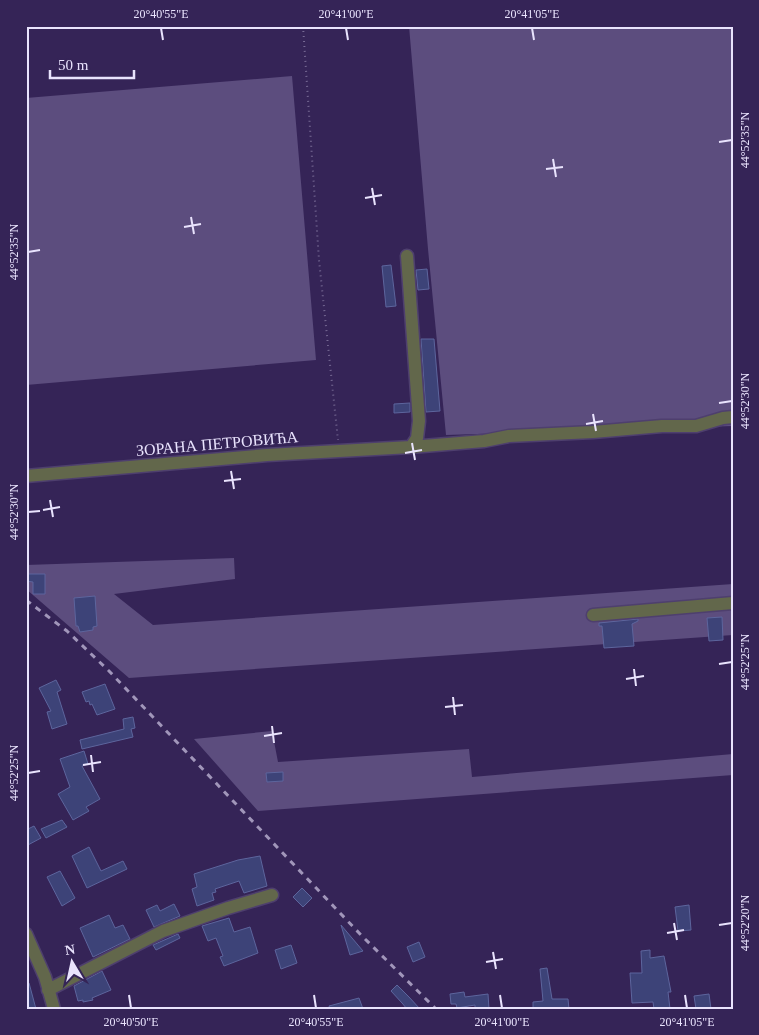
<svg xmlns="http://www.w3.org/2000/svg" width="759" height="1035" font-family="'Times New Roman',serif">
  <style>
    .green { fill: #5c4d7e }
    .building { fill: #3d4378; stroke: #5d659d }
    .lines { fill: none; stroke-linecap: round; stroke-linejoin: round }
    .minor-casing { stroke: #4e3f6e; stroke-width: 15 }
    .path { stroke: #776a94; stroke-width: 2; stroke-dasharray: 1 4; stroke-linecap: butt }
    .minor { stroke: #62674b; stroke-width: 12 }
    .rail { stroke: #a196ba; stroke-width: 3; stroke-dasharray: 6 6; stroke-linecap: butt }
    .ticks { fill: none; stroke: #e9e3fd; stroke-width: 2 }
    .labels { text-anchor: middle; stroke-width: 4; stroke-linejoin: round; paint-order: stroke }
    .street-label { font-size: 16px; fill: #e9e3fd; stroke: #352457 }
    .neatline { fill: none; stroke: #e9e3fd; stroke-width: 2 }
    .ticks-label { font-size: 12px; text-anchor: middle; fill: #e9e3fd }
  </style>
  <rect width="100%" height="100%" fill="#352457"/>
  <path class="green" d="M409,26H733V426L446,435L428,249Z
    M292,76L316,360L26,385V98Z
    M234,558L235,579L114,594L153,625L733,584V635L129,678L26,589V565Z
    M272,731L278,762L469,749L472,777L733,754V775L258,811L194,739Z"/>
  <path class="building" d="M391,265L396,306L386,307L382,266Z
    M427,269L429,289L418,290L416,270Z
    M421,339H434L440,411L426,412Z
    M410,403V412L394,413V404Z
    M26,574H45V594H33V582L26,581Z
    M95,596L97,626L93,627V630L80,632L78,626H76L74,598Z
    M722,617L723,640L709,641L707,618Z
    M638,619V621L632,624L634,646L604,648L602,626H599V623Z
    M56,680L61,690L57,692L67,724L52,729L47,712L51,711L39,688Z
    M105,684L115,709L97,715L92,704L90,705L89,701L86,702L82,692Z
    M133,717L135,728L131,729L133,737L82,749L80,740L124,729L123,719Z
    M84,751L88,764L82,766L100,799L86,807L89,811L73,820L58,794L70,787L60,759Z
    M283,772V781L267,782L266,773Z
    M62,820L67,827L46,838L41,829Z
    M34,826L41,838L26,846V830Z
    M89,847L101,871L123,861L127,869L87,888L72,856Z
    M260,856L267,886L244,893L239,881L215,889L216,892L212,893L214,900L197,906L192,889L197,887L194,874L238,860Z
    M60,871L75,898L62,906L47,877Z
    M302,888L312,898L303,907L293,897Z
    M174,904L180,916L154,927L146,910L157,905L160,911Z
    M689,905L691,930L678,931L675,907Z
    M109,915L115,928L123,925L130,939L93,957L80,928Z
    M229,918L234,932L250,927L258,953L224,966L220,957L223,956L216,938L208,941L202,926Z
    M341,925L363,951L350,955Z
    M178,934L180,938L156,950L153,945Z
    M419,942L425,957L413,962L407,947Z
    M291,945L297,963L281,969L275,950Z
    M650,950V958L664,956L671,992H668L670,1009H654L653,1002L632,1003L630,973H642L641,951Z
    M547,968L552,999H568L569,1009H533V1002L543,1001L540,969Z
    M102,971L111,990L92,998L93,1000L83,1002V1000L78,1001L74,986Z
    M29,983L36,1009H26V984Z
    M397,985L409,997L420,1009H407L402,1003L391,991Z
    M464,992L465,997L488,994L489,1009H475V1005L457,1008L456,1004H451L450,994Z
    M709,994L711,1009H696L694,996Z
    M359,998L363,1009H330L329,1006Z"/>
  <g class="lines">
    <defs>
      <path id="minor" d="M407,256L419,421L417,438L411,447
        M26,476L267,455L411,447L484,441L509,436L593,432L662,426H696L723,418L733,417
        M593,615L733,603
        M26,934L45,977L54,1009
        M48,990L163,931L228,908L272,895"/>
    </defs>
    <use href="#minor" class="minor-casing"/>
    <path class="path" d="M303,26L319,260L338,440"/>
    <use href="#minor" class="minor"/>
    <path class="rail" d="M26,600L67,631L109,671L361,935L436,1009"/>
  </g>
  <path class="ticks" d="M161,28L163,40M346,28L348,40M532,28L534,40M719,142L732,140M553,159L556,177M546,169L563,167M372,188L375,205M365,198L382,195M191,217L194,234M184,227L201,224M28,252L40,250M719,403L732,401M593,414L596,431M586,424L603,421M412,443L415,460M405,453L422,450M231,471L234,489M224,481L241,479M50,500L53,517M43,510L60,507M28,512L40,511M719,664L732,662M634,669L636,686M626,679L644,676M453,697L455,715M445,707L463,705M272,726L274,743M264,736L282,733M91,755L93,772M83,765L101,762M28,773L40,771M674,923L677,940M719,925L732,923M667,933L684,930M493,952L496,969M486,962L503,959M129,995L131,1008M314,995L316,1008M500,995L502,1008M685,995L687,1008"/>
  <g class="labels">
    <g class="street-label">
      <text transform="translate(217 443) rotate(-5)" y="6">ЗОРАНА ПЕТРОВИЋА</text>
    </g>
  </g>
  <rect width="759" height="1035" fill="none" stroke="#352457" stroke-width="55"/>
  <g transform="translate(72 962) rotate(351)" stroke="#352457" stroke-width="4" paint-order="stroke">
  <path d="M0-4L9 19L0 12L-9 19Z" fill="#e9e3fd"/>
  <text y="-8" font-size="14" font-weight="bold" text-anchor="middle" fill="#e9e3fd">N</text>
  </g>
  <path d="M50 70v8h84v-8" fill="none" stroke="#e9e3fd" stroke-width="2.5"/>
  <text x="58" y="70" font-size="15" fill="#e9e3fd" stroke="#352457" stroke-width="4" paint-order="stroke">50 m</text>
  <rect x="28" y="28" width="704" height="980" class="neatline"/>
  <g class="ticks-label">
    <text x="161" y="18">20°40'55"E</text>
    <text x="346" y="18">20°41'00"E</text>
    <text x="532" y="18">20°41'05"E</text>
    <text transform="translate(745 140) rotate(-90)" y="4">44°52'35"N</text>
    <text transform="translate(14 252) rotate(-90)" y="4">44°52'35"N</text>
    <text transform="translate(745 401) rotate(-90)" y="4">44°52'30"N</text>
    <text transform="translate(14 512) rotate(-90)" y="4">44°52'30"N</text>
    <text transform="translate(745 662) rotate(-90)" y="4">44°52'25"N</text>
    <text transform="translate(14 773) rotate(-90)" y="4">44°52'25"N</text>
    <text transform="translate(745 923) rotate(-90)" y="4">44°52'20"N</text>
    <text x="131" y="1026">20°40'50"E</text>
    <text x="316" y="1026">20°40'55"E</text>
    <text x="502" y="1026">20°41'00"E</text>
    <text x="687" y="1026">20°41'05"E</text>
  </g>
</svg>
